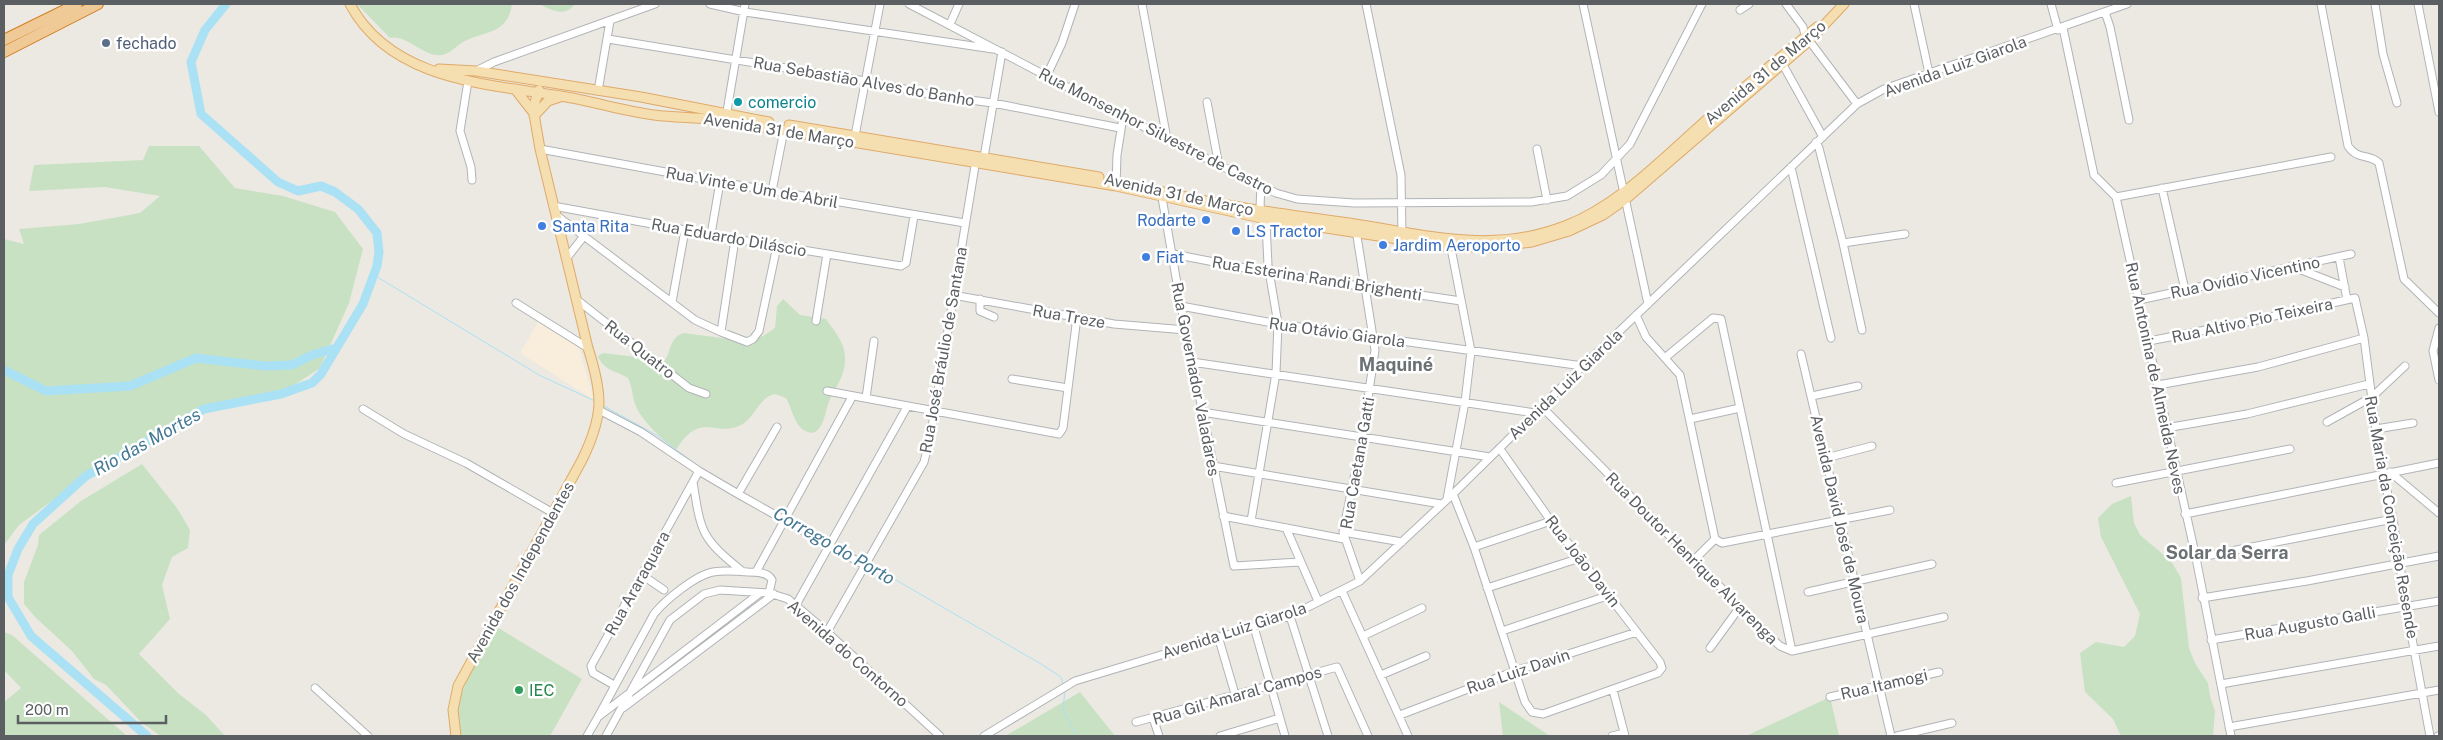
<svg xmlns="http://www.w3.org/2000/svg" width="2443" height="740" font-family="'Public Sans',sans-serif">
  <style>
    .commercial { fill: #f9eddb }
    .green { fill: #c8e1c3 }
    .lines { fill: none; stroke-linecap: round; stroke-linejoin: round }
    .stream { stroke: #abe1f4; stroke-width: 1 }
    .river { stroke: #abe1f4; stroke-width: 9 }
    .minor-casing { stroke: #b0b4b7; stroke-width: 9 }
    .major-casing { stroke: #dfaa69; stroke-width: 11 }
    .highway-casing { stroke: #d47b1c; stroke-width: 12 }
    .minor { stroke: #fff; stroke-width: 7 }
    .major { stroke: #f5deb0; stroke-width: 9 }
    .highway { stroke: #efca97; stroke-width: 10 }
    .service-dot { fill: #5c6f8a; stroke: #fff; stroke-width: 2 }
    .culture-dot { fill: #0f9aa8; stroke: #fff; stroke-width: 2 }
    .shop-dot { fill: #3f7fe0; stroke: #fff; stroke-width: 2 }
    .leisure-dot { fill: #2e9e5b; stroke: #fff; stroke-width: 2 }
    .labels { text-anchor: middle; stroke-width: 5; stroke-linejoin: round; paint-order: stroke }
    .service-label { font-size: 16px; fill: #4e5e75; stroke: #fff; text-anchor: start }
    .street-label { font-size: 16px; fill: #5b5f62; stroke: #fff }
    .culture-label { font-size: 16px; fill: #0d838f; stroke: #fff; text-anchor: start }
    .shop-label { font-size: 16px; fill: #366cbe; stroke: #fff; text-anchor: start }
    .leisure-label { font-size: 16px; fill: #27864d; stroke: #fff; text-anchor: start }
    .neighbourhood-label { font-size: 18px; font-weight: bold; fill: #6c7174; stroke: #fff }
    .water-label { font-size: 18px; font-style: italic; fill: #447893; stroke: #fff }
  </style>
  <rect width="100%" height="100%" fill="#ece9e3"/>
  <path class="commercial" d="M538,322L579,348L594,400L520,353Z"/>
  <path class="green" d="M357,4H512C508,33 488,31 467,40C456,44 450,57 437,55C421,54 405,34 390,38Z
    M540,4H575C565,17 552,11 540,4Z
    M149,146H199L235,188L283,196L335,212L363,249L349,303L320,368L281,394L204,409L86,476L19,525L4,545V239L24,244L19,229L79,224L140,213L160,196L105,187L29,191L34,165L143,160Z
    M783,299L800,315L826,319C835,332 846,344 845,360C845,376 836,386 830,399C825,410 823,444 802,429C793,421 792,408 786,398L775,394C758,398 755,418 741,425C714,438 701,410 676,450C661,437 640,421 634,401C632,393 632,386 628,378C616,371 603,370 598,356L603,353L636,357L661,363C672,358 666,340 683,333L738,340L763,336L775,328L777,306Z
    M142,464L177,508L190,530L188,548L172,557L162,585L170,619L139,654L179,694L206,715L225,736H161L142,723L106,685L94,679L72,651L35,617L24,604V582L38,545L39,535L81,501Z
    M2131,496L2134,523L2140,535L2171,561L2181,578L2189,648L2195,663L2208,683L2210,696L2215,711L2213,736H2121L2113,719L2085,692L2080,653L2096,642L2124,647L2135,636L2140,614L2101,537L2098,518L2112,504Z
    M497,627L582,679L550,736H458V701L469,676Z
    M4,632L12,635L127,736H4V702L21,688L4,670Z
    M1080,692L1115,736L1007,735Z
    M1830,697L1839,736H1746Z
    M1499,702L1550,736H1503Z"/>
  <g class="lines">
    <path class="stream" d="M374,275L539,375L595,401
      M604,406L658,436L703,470
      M870,565L1041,664L1061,677L1063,684
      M1065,690L1063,710L1077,736"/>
    <path class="river" d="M4,370L46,391L130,386L196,358L265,366L292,365L312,355L336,348
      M147,736L31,636L8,597V575L18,549L33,524L86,476L204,409L281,394L312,383L321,374L363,304L377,266L379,252L377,233L358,209L335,192L321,186L298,191L278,182L201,114L191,62L205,30L226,4"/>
    <defs>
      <path id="minor" d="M710,4L745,12L993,49
        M909,4L1167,139L1276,193L1297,199L1354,203L1531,202L1567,196L1601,175L1630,144L1702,4
        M1142,4L1167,139
        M1366,4L1401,175L1402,235
        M1583,4L1648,304
        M1786,4L1803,27L1805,35L1857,104
        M1914,4L1929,73
        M2051,4L2058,30
        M2321,4L2348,146C2358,161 2369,153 2379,163L2404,279L2439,313
        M2375,4L2383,54L2397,103
        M2418,4L2439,112
        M1740,10L1749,4
        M2105,12L2110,27L2129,120
        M950,24L959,4
        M2063,28L2094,175L2116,197L2196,558L2231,736
        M608,39L865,81L939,96L993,103L1120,128
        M1782,63L1823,137
        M476,71L494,62L655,4
        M1047,75L1062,43L1075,4
        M468,81L460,131L471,167L472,180
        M598,91L610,21
        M1207,102L1219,166
        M726,117L745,4
        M854,141L880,4
        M1816,142L1819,148L1843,243L1905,234
        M540,149L720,182L965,223
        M1537,149L1547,200
        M983,163L1002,52
        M1791,167L1831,338
        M1116,186L1117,155L1123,117
        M2162,188L2185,290
        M772,191L784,130
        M1161,192L1181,306L1234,566L1300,562
        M2116,197L2331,157
        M553,206L735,239L901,266L906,263L914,216
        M556,215L695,320L721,332L747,342L753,339L759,331L777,246
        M1356,230L1375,350L1362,439L1343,532L1360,581
        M711,234L720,182
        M1843,243L1862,330
        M1173,254L1271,273L1461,301
        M2339,257L2347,300
        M566,259L584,236
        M2291,266L2345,287
        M953,295L1114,324L1186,330
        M576,299L689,388L706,394
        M980,299V311L994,317
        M2139,300L2351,254
        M672,302L685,230
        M516,303L588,348
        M1181,306L1278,324L1583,366
        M1636,315L1646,337L1680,375L1715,539L1693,561
        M816,321L827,254
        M2439,328L2433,351L2439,380
        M721,332L735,239
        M2149,341L2252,321L2355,298L2364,338L2379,453L2393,519L2406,606L2430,736
        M1801,354L1891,736
        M1666,357L1713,318L1721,319L1792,651
        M1192,362L1535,413
        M1012,379L1068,388
        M2158,385L2258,367L2364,338
        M827,391L1059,434L1063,428L1077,317
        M1812,396L1858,386
        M866,398L874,341
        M1542,407L1760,627L1780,646L1792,651L1944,617
        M363,409L404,434L466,463L553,513
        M599,410L641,432L699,471L738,494L866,566
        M1202,412L1490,457
        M1690,419L1740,408
        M2327,422L2372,397L2405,366
        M2166,428L2247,414L2369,384
        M2376,429L2413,423
        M1826,458L1872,446
        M1213,466L1441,504
        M2390,472L2439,513
        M693,482C701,533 701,538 742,571
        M2116,483L2290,449
        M738,494L777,427
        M1453,494L1474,547L1525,702L1532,712L1543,714L1658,673L1662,668L1660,662L1551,521L1500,449
        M1447,499L1465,402L1471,351L1450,243
        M2185,514L2439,463
        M1223,516L1344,539
        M1251,521L1276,373L1278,324L1268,265L1266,223C1257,213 1261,199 1261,187
        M1286,528L1318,601
        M1343,532L1402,542
        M1715,539L1722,543L1890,510
        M1474,547L1551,521
        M2196,558L2393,519
        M756,572L852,397
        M642,575L664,590
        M1487,588L1580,558
        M1342,591L1408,736
        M1808,592L1932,564
        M2202,598L2307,581L2439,556
        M796,605L907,407
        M1290,616L1328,736
        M1254,627L1285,736
        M1502,631L1610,595
        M827,632L924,462L931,433L976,160
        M1218,636L1235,694
        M1363,636L1422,608
        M2211,640L2439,601
        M1710,648L1740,607
        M1381,675L1426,656
        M2221,684L2439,646
        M614,685L593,673L591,666L699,471
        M315,688L368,736
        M1613,690L1625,736
        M1830,697L1939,672
        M623,708L774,594
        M1400,715L1515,671L1637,632
        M598,717L654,614C665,600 696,575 713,572C724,570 737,571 748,572C756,572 768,572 772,580L769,593
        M1153,718L1159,736
        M1136,722L1337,667L1368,736
        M2229,727L2439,690
        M587,736L598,717L760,593
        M606,736L670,620L704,594L720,590L769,593L788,599L827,632L940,736
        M984,736L1075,681L1290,616L1360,581L1453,494L1583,366L1857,104L1884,89L2127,4
        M1220,736L1280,718
        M1612,736L1624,733
        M1897,736L1952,723
        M2438,736H2439"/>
      <path id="major" d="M350,4C390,80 486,84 561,96C592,101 623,111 654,115C678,118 702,117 726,121L1116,186L1261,218L1450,247H1491L1532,242L1569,231L1603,215L1627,198L1810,40L1844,4
        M439,69L476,71L641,97L769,122
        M515,89L533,112
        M1740,91L1817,27
        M534,116L548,101L560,97
        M789,125L1099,177
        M1151,189C1216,205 1283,214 1349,223C1424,234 1490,255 1565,226C1621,204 1665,156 1710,117
        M456,736L453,710L458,686L582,460C604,415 603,395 588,348L540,149L533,108L539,90"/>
      <path id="highway" d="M4,40L77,4
        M4,52L98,4"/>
    </defs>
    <use href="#minor" class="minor-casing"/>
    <use href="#major" class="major-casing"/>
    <use href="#highway" class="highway-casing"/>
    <use href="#minor" class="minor"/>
    <use href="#major" class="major"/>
    <use href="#highway" class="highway"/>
  </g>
  <circle class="service-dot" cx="106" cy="43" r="5"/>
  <circle class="culture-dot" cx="738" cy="102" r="5"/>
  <g class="shop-dot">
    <circle cx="1206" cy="220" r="5"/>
    <circle cx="542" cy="226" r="5"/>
    <circle cx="1236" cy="231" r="5"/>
    <circle cx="1383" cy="245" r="5"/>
    <circle cx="1146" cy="257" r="5"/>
  </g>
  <circle class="leisure-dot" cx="519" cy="690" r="5"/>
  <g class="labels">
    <g class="service-label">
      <text x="116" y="49">fechado</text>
    </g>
    <g class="street-label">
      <text transform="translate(1955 66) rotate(-20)" y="6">Avenida Luiz Giarola</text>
      <text transform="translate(1765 72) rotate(-40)" y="6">Avenida 31 de Março</text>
      <text transform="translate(864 81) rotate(10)" y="6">Rua Sebastião Alves do Banho</text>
      <text transform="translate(779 130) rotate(9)" y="6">Avenida 31 de Março</text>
      <text transform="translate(1156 131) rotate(27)" y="6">Rua Monsenhor Silvestre de Castro</text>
      <text transform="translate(752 187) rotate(10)" y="6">Rua Vinte e Um de Abril</text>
      <text transform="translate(1179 194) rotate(12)" y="6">Avenida 31 de Março</text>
      <text transform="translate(729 237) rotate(10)" y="6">Rua Eduardo Diláscio</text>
      <text transform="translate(2245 277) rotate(-12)" y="6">Rua Ovídio Vicentino</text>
      <text transform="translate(1317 278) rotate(9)" y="6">Rua Esterina Randi Brighenti</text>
      <text transform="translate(1069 316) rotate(10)" y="6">Rua Treze</text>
      <text transform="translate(2252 320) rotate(-12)" y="6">Rua Altivo Pio Teixeira</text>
      <text transform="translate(1337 332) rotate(8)" y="6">Rua Otávio Giarola</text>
      <text transform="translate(640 349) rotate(38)" y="6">Rua Quatro</text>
      <text transform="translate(943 350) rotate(-80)" y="6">Rua José Bráulio de Santana</text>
      <text transform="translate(2156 378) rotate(78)" y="6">Rua Antonina de Almeida Neves</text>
      <text transform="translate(1196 379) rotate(79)" y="6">Rua Governador Valadares</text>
      <text transform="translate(1565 384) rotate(-44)" y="6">Avenida Luiz Giarola</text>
      <text transform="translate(1357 463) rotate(-80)" y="6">Rua Caetana Gatti</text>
      <text transform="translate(2392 517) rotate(80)" y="6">Rua Maria da Conceição Resende</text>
      <text transform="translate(1840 519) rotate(77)" y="6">Avenida David José de Moura</text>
      <text transform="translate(1692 558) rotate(45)" y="6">Rua Doutor Henrique Alvarenga</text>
      <text transform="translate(1583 561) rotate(52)" y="6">Rua João Davin</text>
      <text transform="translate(520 572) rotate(-61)" y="6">Avenida dos Independentes</text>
      <text transform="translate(637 583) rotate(-61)" y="6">Rua Araraquara</text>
      <text transform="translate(2310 623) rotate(-10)" y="6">Rua Augusto Galli</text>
      <text transform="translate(1234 630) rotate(-18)" y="6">Avenida Luiz Giarola</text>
      <text transform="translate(848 653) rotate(41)" y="6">Avenida do Contorno</text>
      <text transform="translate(1518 671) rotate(-19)" y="6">Rua Luiz Davin</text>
      <text transform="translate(1884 684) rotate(-13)" y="6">Rua Itamogi</text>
      <text transform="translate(1237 695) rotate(-16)" y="6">Rua Gil Amaral Campos</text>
    </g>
    <g class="culture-label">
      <text x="748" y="108">comercio</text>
    </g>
    <g class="shop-label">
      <text x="1196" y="226" text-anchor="end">Rodarte</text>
      <text x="552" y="232">Santa Rita</text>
      <text x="1246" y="237">LS Tractor</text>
      <text x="1393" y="251">Jardim Aeroporto</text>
      <text x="1156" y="263">Fiat</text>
    </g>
    <g class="leisure-label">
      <text x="529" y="696">IEC</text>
    </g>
    <g class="neighbourhood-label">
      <text x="1396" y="371">Maquiné</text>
      <text x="2227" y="559">Solar da Serra</text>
    </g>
    <g class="water-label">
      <text transform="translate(147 442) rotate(-29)" y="6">Rio das Mortes</text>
      <text transform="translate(834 546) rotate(30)" y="6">Corrego do Porto</text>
    </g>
  </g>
  <rect width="2443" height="740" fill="none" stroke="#5b5f62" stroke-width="10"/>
  <path d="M18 715v8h148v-8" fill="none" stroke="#5b5f62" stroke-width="2.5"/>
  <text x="25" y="715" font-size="15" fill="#5b5f62" stroke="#ffffff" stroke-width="4" paint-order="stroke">200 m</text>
</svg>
